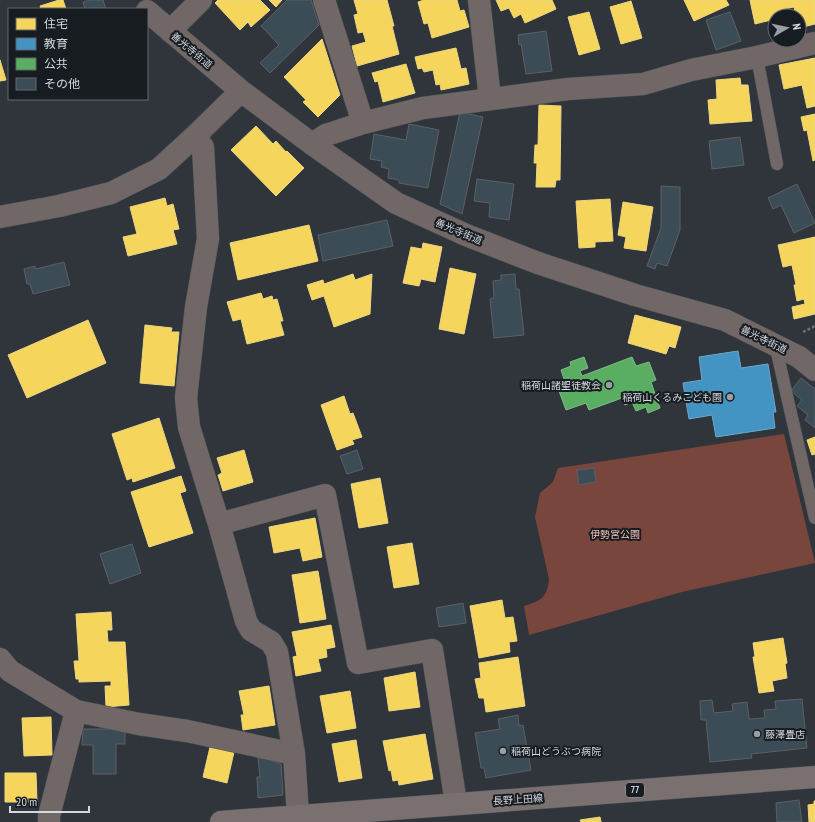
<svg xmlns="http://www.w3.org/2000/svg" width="815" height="822" font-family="'PT Sans Narrow','Noto Sans JP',sans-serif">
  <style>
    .green { fill: #79463d }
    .homes { fill: #f6d55c; stroke: #ebd683 }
    .schools { fill: #4393c3; stroke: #6ea8cb }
    .public { fill: #5aae61; stroke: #7ebb87 }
    .building { fill: #3b4c57; stroke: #5b6065 }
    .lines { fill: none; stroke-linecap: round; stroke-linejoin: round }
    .service-casing { stroke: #4d5357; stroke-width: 13 }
    .minor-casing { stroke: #4d5357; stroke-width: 23 }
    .primary-casing { stroke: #4d5357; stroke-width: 23 }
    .path { stroke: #726c6d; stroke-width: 2.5; stroke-dasharray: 3 2; stroke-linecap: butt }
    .service { stroke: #706766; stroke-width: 12 }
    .minor { stroke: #706766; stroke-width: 22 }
    .primary { stroke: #7b7070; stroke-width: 22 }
    .poi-dot { fill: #99a0a5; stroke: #171c20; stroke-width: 1.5 }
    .labels { text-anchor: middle; stroke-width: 4; stroke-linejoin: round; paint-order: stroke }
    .shield { fill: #171c20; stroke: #9aa0a6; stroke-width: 1 }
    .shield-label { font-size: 9px; font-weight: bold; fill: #d2d9df }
    .street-label { font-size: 10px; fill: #d2d9df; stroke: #171c20 }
    .poi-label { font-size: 10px; fill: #d2d9df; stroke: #171c20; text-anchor: end }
    .park-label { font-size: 10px; fill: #f6c1b6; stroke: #171c20 }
  </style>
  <rect width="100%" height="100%" fill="#2f353a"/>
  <path class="green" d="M784,434L815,563L682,592L529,635L524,606C541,601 547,598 549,579L535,517L540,493L553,482L558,468Z"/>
  <path class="homes" d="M59,0H63L66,9H41L40,6Z
    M218,0H260L270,10L251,27L248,22L240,30L215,3Z
    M269,0H282L276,7Z
    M354,0H387L394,26H392L399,54L357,66L352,46L366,42L363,32L358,33L354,15L358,14Z
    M424,0H457L460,11L464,10L469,27L432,38L428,23L424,24L418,2Z
    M496,0H552L556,9L525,23L521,14L514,18L509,8L501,11Z
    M684,0H726L729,5L694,21Z
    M750,0H815V24L799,28V16H796L794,7L784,9L785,16H775V19L755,24Z
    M631,1L642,38L621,44L610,7Z
    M589,12L600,49L579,55L568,17Z
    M322,39L340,95L318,117L303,102L306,100L284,77Z
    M456,48L461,69L466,68L469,84L441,90L440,84L436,85L433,70L424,72L422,68L418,69L415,57Z
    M815,58V106L807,108L802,85L784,89L779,65Z
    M0,60L6,80L0,81Z
    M406,64L415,93L383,102L378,81L375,82L372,73Z
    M740,78L741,85H748L752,121L710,124L708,100L717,99L716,80Z
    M539,105L561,106L560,180H556L555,187H536L537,163H534L535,145H538Z
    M815,114V160L813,161L807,130L804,131L801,117Z
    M256,126L273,144L276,141L286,152L287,151L304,168L276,196L231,150Z
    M165,198L167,206L173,204L179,229L173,230L177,244L128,256L123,237L137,234L130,207Z
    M610,199L613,241L595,242V247L579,248L576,201Z
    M623,202L653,207L646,251L624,248L626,237L618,235Z
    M309,225L318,261L238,280L230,243Z
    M815,237V314L794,319L792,307L805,304L804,299L797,301L794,285H796L792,265L783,267L778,245Z
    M423,243L442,247L435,282L421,279L419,286L403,283L411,247L422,249Z
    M450,268L476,274L464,334L439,329Z
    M353,274L355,280L372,274L370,314L334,327L324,296L312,300L307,285L323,280L324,284Z
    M261,293L263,299L272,296L273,300L277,299L283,321H280L284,335L247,344L241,319L233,321L227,302Z
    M635,315L681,327L675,348L669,346L666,354L628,343Z
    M88,320L106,363L27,398L8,355Z
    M145,325L172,328L171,332H179L174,386L140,383Z
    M344,396L350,414L353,413L362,437L352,440L354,444L337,450L321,405Z
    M159,418L175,468L133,482L132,478L127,480L112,434Z
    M815,437V454L812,455L807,440Z
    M244,450L253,482L223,491L218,475L222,473L217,458Z
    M181,476L186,491L180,493L193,533L149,547L131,492Z
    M380,478L388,523L359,528L351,484Z
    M315,518L322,557L303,561L300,548L274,553L269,527Z
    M412,543L419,584L394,588L387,547Z
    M318,571L326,619L300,623L292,575Z
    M502,600L505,618L513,617L517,641L509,642L510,652L479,658L470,606Z
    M111,612L112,630H107L108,642H125L129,705L106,707L105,686H111V681L79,682V679H76L74,661H79L76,614Z
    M331,625L335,647L326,649L327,657L318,659L321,671L296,676L293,657L297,656L292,632Z
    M783,638L787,663L785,664L787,678L772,681L774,691L759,693L753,657H755L753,643Z
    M518,657L525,706L486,712L484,698H479L475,679L481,678L479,663Z
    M415,672L420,707L389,711L384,678Z
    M269,686L275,725L243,730L241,715H244L239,691Z
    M350,691L356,728L327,733L320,696Z
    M51,717L52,755L24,756L22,718Z
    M425,734L433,779L399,785L398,780L393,781L391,770L389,771L383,741Z
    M356,740L362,778L339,782L332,744Z
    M210,747L234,752L227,783L203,777Z
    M5,773H36L37,802H5Z
    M814,801H815V822H809L808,805L814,804Z
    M600,817L601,822H581L580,820Z"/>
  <path class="schools" d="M738,351L741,368L768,364L776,412H773L775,428L716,437L712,415L689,419L683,383L702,380L699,357Z"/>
  <path class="public" d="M584,357L588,368L580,371L582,376L632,357L636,366L649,362L656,380L651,382L660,408L648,413L646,407L636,411L632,402L625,405L622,398L589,410L586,403L566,410L559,391L567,388L561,370L571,366L570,362Z"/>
  <path class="building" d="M90,0H103L106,9H85L83,2Z
    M287,0H311L319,25L270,73L260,63L279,45L261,26Z
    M730,12L741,41L716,50L706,20Z
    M546,31L552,71L526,74L521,44L519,45L518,35Z
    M460,112L483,117L462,214L440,204Z
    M409,124L439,130L428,188L399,183V180L388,178L389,169L381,167L382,161L370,159L374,134L406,140Z
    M740,137L744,165L712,169L709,141Z
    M477,179L514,184L509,220L489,217L490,203L474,201Z
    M797,184L815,223L794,233L781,205L773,209L768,198Z
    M661,186L680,187V230L667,266L657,263L655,269L647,266L661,228Z
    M387,220L393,246L323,261L318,235Z
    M64,262L70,285L33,294L30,284H27L24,269L35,266L36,269Z
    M515,274L516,289H519L524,335L494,338L490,299L494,298L493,281L501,280V275Z
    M801,378L815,389V428L805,420L808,415L797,406L802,400L791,391Z
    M357,450L363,469L347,474L340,456Z
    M594,468L596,482L579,485L577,470Z
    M132,544L141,573L110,584L100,554Z
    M463,603L466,623L439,627L436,608Z
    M802,699L807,748L751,754L752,758L710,762L706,720H701L700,701L712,700L714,713L733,711L732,704L747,702L749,719L765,718L764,710L776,709L775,701Z
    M518,715L519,726L523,725L531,770L486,778L484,768H481L475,733L500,729L498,719Z
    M83,729H125V744H116V774H93V745H82Z
    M258,758H263L281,764L283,795L258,798L257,777H260Z
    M799,800L802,822H777L776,803Z"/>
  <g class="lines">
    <defs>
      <path id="service" d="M757,57L777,164
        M775,344L815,518"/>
      <path id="minor" d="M324,0L363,123
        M479,0L490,99
        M147,11L241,91L312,144L396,203L466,235L538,263L635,295L725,320L799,357L815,370
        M170,31L201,0
        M195,136L203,147L208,239L196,307L186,398L189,427L219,524L246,621L251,630L271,642L277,652L294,754L298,816
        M312,144L326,135L363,123L423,108L568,89L643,84L691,70L757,57L815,43
        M0,217L59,206L111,193L159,169L195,136L241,91
        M219,524L325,495L358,663L432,650L456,803
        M0,659L10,671L76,711L139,724L187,731L294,754
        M49,822V816L76,711"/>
      <path id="primary" d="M221,822L815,777"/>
    </defs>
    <use href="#service" class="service-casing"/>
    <use href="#minor" class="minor-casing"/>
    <use href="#primary" class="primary-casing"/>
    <path class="path" d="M803,332L815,326"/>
    <use href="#service" class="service"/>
    <use href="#minor" class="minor"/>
    <use href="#primary" class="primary"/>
  </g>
  <g class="poi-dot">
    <circle cx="609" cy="385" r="4"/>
    <circle cx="730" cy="397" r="4"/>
    <circle cx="757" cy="734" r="4"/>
    <circle cx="503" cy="751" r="4"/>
  </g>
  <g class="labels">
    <rect class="shield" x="626" y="783" width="18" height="14" rx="3"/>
    <g class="shield-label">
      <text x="635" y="793">77</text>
    </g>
    <g class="street-label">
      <text transform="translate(192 50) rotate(40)" y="4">善光寺街道</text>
      <text transform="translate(459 231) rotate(23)" y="4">善光寺街道</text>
      <text transform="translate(764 339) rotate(26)" y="4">善光寺街道</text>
      <text transform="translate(518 799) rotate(-4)" y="4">長野上田線</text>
    </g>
    <g class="poi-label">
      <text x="601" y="389">稲荷山諸聖徒教会</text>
      <text x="722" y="401">稲荷山くるみこども園</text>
      <text x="765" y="738" text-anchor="start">藤澤畳店</text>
      <text x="511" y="755" text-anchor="start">稲荷山どうぶつ病院</text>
    </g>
    <g class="park-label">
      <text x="615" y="538">伊勢宮公園</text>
    </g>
  </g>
  <rect x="8" y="8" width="140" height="92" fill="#171c20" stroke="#62686c"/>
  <rect x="16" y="18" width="20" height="12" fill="#f6d55c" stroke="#62686c"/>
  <text x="44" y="28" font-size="12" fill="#d2d9df">住宅</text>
  <rect x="16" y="38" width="20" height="12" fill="#4393c3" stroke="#62686c"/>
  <text x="44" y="48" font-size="12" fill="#d2d9df">教育</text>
  <rect x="16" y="58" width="20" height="12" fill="#5aae61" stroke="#62686c"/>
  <text x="44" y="68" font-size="12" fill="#d2d9df">公共</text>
  <rect x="16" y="78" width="20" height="12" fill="#3b4c57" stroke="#62686c"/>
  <text x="44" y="88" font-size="12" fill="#d2d9df">その他</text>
  <g transform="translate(787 28) rotate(81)"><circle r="19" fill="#171c20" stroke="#62686c"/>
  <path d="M0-3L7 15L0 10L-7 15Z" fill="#99a0a5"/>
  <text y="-6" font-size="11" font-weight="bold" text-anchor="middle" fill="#d2d9df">N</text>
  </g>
  <path d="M10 806v6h79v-6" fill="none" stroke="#d2d9df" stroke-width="2"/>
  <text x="16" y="806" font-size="12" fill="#d2d9df" stroke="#171c20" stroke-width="3" paint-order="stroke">20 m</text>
</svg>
